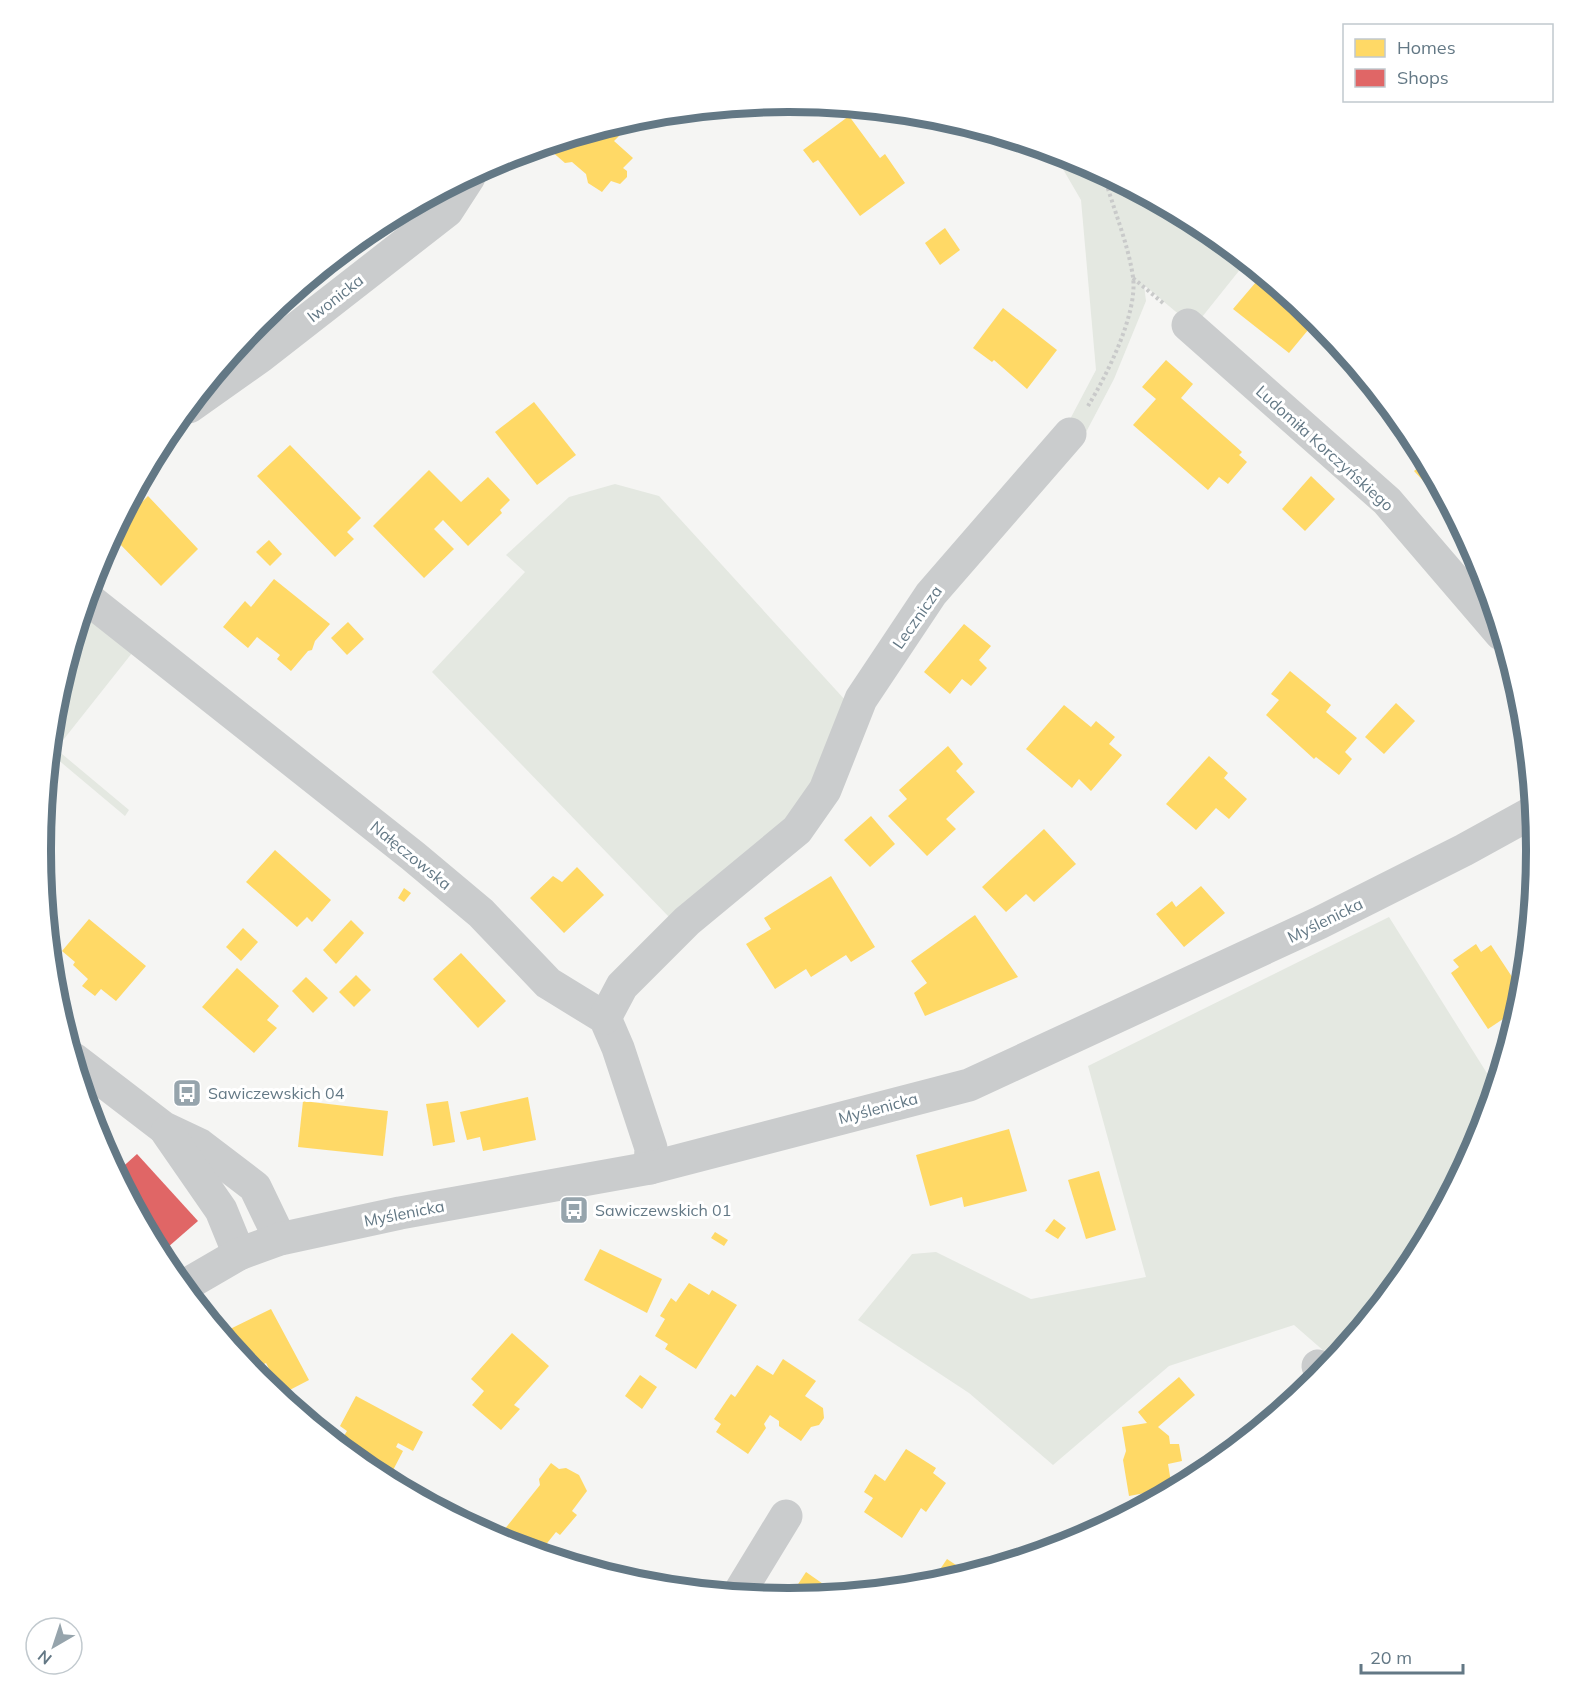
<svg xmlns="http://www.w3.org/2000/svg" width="1577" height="1700" font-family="Mulish,sans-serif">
	<rect width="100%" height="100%" fill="#f5f5f3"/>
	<g fill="#e4e8e1">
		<polygon points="1053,152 1075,159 1204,228 1246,262 1194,327 1144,285 1146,301 1114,379 1084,436 1067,425 1096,370 1081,200"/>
		<polygon points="615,484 659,496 846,701 828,751 792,818 670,918 432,672 525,572 506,555 569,497"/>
		<polygon points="84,607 136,648 56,749 129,810 125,816 50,753 55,704"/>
		<polygon points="1389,917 1495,1086 1479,1137 1410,1266 1356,1332 1325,1352 1294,1325 1169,1366 1053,1465 969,1393 858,1320 912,1254 936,1252 1031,1299 1146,1277 1088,1066"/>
	</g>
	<g fill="#ffd966">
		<polygon points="849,116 880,158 885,154 905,183 860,216 818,160 813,163 803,150"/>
		<polygon points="608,127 619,136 614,141 633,158 623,168 627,171 627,177 620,184 611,181 602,192 588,183 586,174 572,162 565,163 550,150 555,143"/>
		<polygon points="945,228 960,250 940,265 925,243"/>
		<polygon points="1262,275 1281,291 1278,294 1313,324 1289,353 1233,309"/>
		<polygon points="1003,308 1057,350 1027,389 994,360 992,362 973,348"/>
		<polygon points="1166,360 1193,384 1181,398 1242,452 1239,455 1247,462 1228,484 1219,477 1208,490 1133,425 1156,399 1142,387"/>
		<polygon points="1381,399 1401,423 1397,427 1375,405"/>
		<polygon points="534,402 576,455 537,485 495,432"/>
		<polygon points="290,445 361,518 347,532 354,539 335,557 257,476"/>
		<polygon points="1425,462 1449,507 1448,507 1414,471"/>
		<polygon points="429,470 461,502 488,477 510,500 500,510 502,513 468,546 443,520 434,529 454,549 424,578 373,526"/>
		<polygon points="1311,476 1335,499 1305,531 1282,509"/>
		<polygon points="148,496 198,549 161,586 114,538 119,533 116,529 128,506 133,511"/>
		<polygon points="269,540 282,554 270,566 256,552"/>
		<polygon points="274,579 330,624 315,641 312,650 308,651 291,671 277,659 280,655 257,637 248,648 223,627 245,601 251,607"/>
		<polygon points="348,622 364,639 347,655 331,638"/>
		<polygon points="964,624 991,646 979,660 987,668 971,686 962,679 950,694 924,672"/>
		<polygon points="1290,671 1331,705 1326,712 1357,738 1345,752 1352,759 1339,775 1316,757 1314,759 1266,715 1279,700 1271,694"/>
		<polygon points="1396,703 1415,721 1384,754 1365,737"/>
		<polygon points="1064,705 1091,727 1096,721 1115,737 1109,744 1122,755 1091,791 1079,779 1072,788 1026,749"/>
		<polygon points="948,746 963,764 956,771 975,792 946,819 956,829 927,856 888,816 907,799 899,790"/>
		<polygon points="1209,756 1228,773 1224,778 1247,799 1229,819 1216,808 1196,830 1166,804"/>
		<polygon points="871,816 895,844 870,867 844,840"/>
		<polygon points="1044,829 1076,864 1034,902 1026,894 1006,912 982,887"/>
		<polygon points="275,850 331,900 312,922 307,917 297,927 246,882"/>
		<polygon points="577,867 604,895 564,933 530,898 553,876 562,882"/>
		<polygon points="831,876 875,947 851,962 846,955 811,977 806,969 775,989 746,944 771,929 764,918"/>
		<polygon points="1201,886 1225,913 1184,947 1156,914 1172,901 1176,907"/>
		<polygon points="404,888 411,893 404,902 398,898"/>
		<polygon points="975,915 1018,977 925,1016 914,993 927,983 911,961"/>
		<polygon points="89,919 146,966 116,1001 101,989 95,996 82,986 88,979 73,965 75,962 62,951"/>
		<polygon points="351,920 364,933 336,964 323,950"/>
		<polygon points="243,928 258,942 241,961 226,947"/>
		<polygon points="1476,944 1481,952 1491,945 1522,992 1518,1009 1488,1029 1451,973 1459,967 1453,960"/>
		<polygon points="461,953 506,1001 478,1028 433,979"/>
		<polygon points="237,968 279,1006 267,1020 277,1028 254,1053 202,1007"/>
		<polygon points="356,975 371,990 354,1007 339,992"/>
		<polygon points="306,977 328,998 313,1013 292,991"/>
		<polygon points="528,1097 536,1140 483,1151 480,1137 467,1140 460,1112"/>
		<polygon points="303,1101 388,1111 383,1156 298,1147"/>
		<polygon points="448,1101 455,1142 433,1146 426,1104"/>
		<polygon points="1009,1129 1027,1191 964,1207 962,1197 930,1206 916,1155"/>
		<polygon points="1099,1171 1116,1230 1086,1239 1068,1180"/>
		<polygon points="1054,1219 1066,1228 1058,1239 1045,1231"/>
		<polygon points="715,1232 728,1240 724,1246 711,1238"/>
		<polygon points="600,1249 662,1279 647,1313 584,1280"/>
		<polygon points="689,1283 709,1295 712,1290 737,1305 696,1369 665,1349 668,1344 655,1336 665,1319 660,1316 671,1298 676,1302"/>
		<polygon points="271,1309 309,1380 282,1394 266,1363 252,1370 222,1333"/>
		<polygon points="512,1333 549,1366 514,1405 520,1409 501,1430 472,1405 484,1391 471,1379"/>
		<polygon points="1349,1340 1334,1359 1327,1354"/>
		<polygon points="783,1359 816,1381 805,1396 823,1408 824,1418 819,1425 811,1427 801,1441 779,1426 779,1421 770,1415 764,1424 766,1428 748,1454 716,1432 721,1424 714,1419 731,1394 735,1397 757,1365 773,1375"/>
		<polygon points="640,1375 657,1387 642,1409 625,1396"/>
		<polygon points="1179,1377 1195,1395 1158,1427 1169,1436 1170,1444 1179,1444 1182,1461 1168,1464 1172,1488 1129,1496 1123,1460 1126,1451 1122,1427 1147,1423 1138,1412"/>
		<polygon points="356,1396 423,1432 413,1451 398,1443 396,1447 403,1451 390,1476 397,1480 395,1484 373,1472 339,1444 347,1431 340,1426"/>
		<polygon points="906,1449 936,1468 933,1473 946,1483 926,1512 921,1508 902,1538 864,1512 873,1498 864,1492 875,1474 885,1481"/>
		<polygon points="551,1463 559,1469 566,1468 579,1475 587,1491 572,1511 577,1515 560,1535 556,1532 540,1552 528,1549 504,1530 540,1485 539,1479"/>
		<polygon points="947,1559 968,1573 930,1584"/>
		<polygon points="806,1572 836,1593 789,1598"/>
	</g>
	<polygon fill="#e06666" points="137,1154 198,1221 160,1254 117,1172"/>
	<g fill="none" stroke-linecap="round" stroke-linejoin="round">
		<g stroke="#c9caca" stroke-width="4" stroke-dasharray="3 3" stroke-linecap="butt">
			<polyline points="1133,278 1163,303"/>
			<path d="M1088,406C1107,375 1138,313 1133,277C1128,243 1113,208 1104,175"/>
		</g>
		<g stroke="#cacccd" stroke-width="33">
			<polyline points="1188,325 1387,501 1501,634"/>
			<polyline points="189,407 261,356 447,211 469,177"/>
			<polyline points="87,598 413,856 481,913 548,983 605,1018 618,1048 651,1148 650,1168"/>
			<polyline points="605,1018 622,986 687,921 797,830 825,790 861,699 931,594 1070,434"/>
			<polyline points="1318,1366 1324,1371"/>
			<polyline points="739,1593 786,1516"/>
		</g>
		<g stroke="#cacccd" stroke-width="33">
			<polyline points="74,1059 164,1128 200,1145 255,1187 280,1239"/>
			<polyline points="167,1132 221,1210 239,1254"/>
			<polyline points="184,1286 239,1254 280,1239 400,1213 650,1168 969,1085 1319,923 1464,850 1533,812"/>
		</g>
	</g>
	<defs>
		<g id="bus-square" transform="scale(1.5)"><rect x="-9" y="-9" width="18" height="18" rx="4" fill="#96a4ac" stroke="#fff"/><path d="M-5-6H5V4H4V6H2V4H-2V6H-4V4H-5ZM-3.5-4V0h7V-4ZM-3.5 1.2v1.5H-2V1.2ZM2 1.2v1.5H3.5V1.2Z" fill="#fff"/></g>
	</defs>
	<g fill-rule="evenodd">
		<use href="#bus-square" x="187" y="1093"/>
		<use href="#bus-square" x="574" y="1210"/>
	</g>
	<g text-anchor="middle" stroke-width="6" stroke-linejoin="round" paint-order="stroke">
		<g font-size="16" fill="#637885" stroke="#fff">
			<text transform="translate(335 298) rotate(-38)" y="6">Iwonicka</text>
			<text transform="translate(1325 448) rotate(42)" y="6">Ludomiła Korczyńskiego</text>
			<text transform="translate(917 617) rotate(-55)" y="6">Lecznicza</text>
			<text transform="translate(411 855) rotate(39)" y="6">Nałęczowska</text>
			<text transform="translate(1325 920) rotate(-26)" y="6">Myślenicka</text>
			<text transform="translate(878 1108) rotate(-15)" y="6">Myślenicka</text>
			<text transform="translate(404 1213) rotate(-11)" y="6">Myślenicka</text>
		</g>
		<g font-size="16" fill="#637885" stroke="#fff" text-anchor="start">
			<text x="208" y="1099">Sawiczewskich 04</text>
			<text x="595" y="1216">Sawiczewskich 01</text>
		</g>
	</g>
	<path d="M0 0H1577V1700H0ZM788 112H789A737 737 0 0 1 1526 849V851A737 737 0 0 1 789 1588H788A737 737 0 0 1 51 851V849A737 737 0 0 1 788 112Z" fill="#fff" fill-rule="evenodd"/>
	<path fill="none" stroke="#637885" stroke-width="8" d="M788 112H789A737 737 0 0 1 1526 849V851A737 737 0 0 1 789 1588H788A737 737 0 0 1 51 851V849A737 737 0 0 1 788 112Z"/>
	<rect x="1343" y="24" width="210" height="78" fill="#ffffff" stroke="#c1c9ce" stroke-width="1.5"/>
	<rect x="1355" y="39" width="30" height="18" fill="#ffd966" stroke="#c1c9ce" stroke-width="1.5"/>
	<text x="1397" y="54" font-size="18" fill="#637885">Homes</text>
	<rect x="1355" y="69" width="30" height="18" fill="#e06666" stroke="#c1c9ce" stroke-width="1.5"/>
	<text x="1397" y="84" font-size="18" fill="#637885">Shops</text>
	<g transform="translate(54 1646) rotate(219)"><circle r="28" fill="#ffffff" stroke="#c1c9ce" stroke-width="1.5"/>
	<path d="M0-4.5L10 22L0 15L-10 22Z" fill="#96a4ac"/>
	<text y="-9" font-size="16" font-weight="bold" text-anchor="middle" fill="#637885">N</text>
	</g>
	<path d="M1361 1664v9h102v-9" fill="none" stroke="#637885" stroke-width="3"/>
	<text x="1370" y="1664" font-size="18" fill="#637885" stroke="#ffffff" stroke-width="4.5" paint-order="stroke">20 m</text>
</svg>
